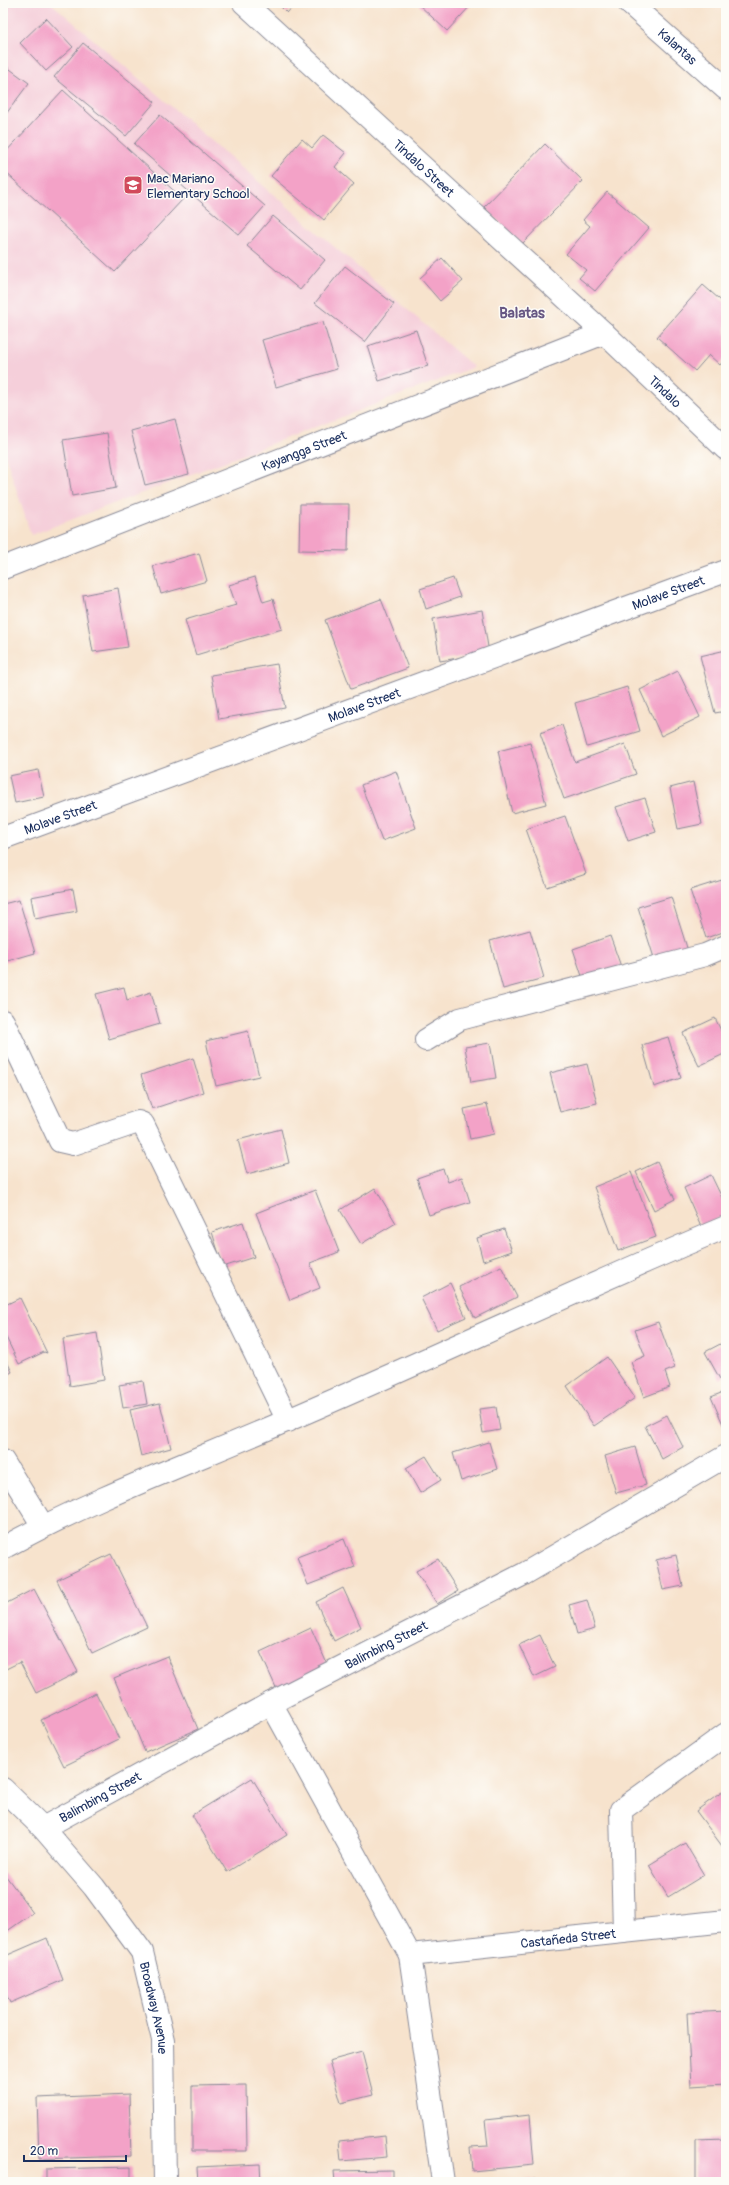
<svg xmlns="http://www.w3.org/2000/svg" width="729" height="2185" font-family="Pangolin,sans-serif">
	<rect width="100%" height="100%" fill="#fdfcf7"/>
	<filter id="ink" filterUnits="userSpaceOnUse"><feTurbulence type="fractalNoise" baseFrequency=".025" numOctaves="2"/><feDisplacementMap in="SourceGraphic" scale="8" xChannelSelector="R" yChannelSelector="G"/><feConvolveMatrix kernelMatrix="1 2 1 2 8 2 1 2 1" color-interpolation-filters="sRGB"/></filter>
	<filter id="wash" filterUnits="userSpaceOnUse"><feTurbulence type="fractalNoise" baseFrequency=".012" numOctaves="4" result="noise"/><feDisplacementMap in="SourceGraphic" scale="16" xChannelSelector="R" yChannelSelector="G"/><feGaussianBlur stdDeviation="0.9" result="paint"/><feColorMatrix in="noise" values="0 0 0 0 0 0 0 0 0 0 0 0 0 0 0 0 0 1.4 0 .05"/><feComposite in="paint" operator="in"/></filter>
	<g filter="url(#wash)">
		<rect width="100%" height="100%" fill="#f7e3cd"/>
		<polygon fill="#f5cfda" points="3,3 51,3 474,367 31,535 3,448"/>
		<g id="blocks">
			<g fill="#f3a2c7">
				<polygon points="277,3 296,3 287,13"/>
				<polygon points="417,3 473,3 447,31"/>
				<polygon points="46,18 73,47 46,71 20,43"/>
				<polygon points="83,43 155,102 126,136 54,77"/>
				<polygon points="3,64 29,83 3,118"/>
				<polygon points="63,90 183,199 115,272 3,170 3,155"/>
				<polygon points="160,115 265,206 239,235 134,144"/>
				<polygon points="323,135 346,153 335,167 354,184 324,220 271,176 302,139 312,148"/>
				<polygon points="545,144 583,181 522,244 484,207"/>
				<polygon points="607,192 649,228 595,291 579,278 586,270 566,254 590,226 583,220"/>
				<polygon points="273,216 325,260 300,290 247,246"/>
				<polygon points="442,258 463,281 440,301 420,278"/>
				<polygon points="345,266 394,304 365,342 315,303"/>
				<polygon points="703,285 726,305 726,358 720,365 709,355 695,371 657,337"/>
				<polygon points="323,322 337,369 276,387 262,340"/>
				<polygon points="416,330 428,366 379,381 368,346"/>
				<polygon points="175,419 189,474 145,485 131,431"/>
				<polygon points="107,433 116,488 72,496 63,440"/>
				<polygon points="300,504 349,504 348,551 299,550"/>
				<polygon points="199,553 207,581 161,594 153,566"/>
				<polygon points="255,577 263,602 273,599 282,629 196,655 185,620 236,605 229,585"/>
				<polygon points="453,578 460,597 426,609 420,589"/>
				<polygon points="118,588 128,647 93,652 83,595"/>
				<polygon points="381,599 408,668 351,689 325,620"/>
				<polygon points="482,610 489,653 440,661 433,619"/>
				<polygon points="726,650 726,711 715,713 700,656"/>
				<polygon points="277,664 285,708 219,719 211,675"/>
				<polygon points="678,671 700,717 661,736 640,690"/>
				<polygon points="627,687 640,731 587,747 575,703"/>
				<polygon points="562,725 575,762 625,744 636,774 564,799 540,733"/>
				<polygon points="530,743 546,804 512,813 498,751"/>
				<polygon points="38,770 44,797 15,803 9,776"/>
				<polygon points="396,771 416,828 382,841 361,785"/>
				<polygon points="693,782 702,824 678,829 670,788"/>
				<polygon points="645,798 656,832 628,841 616,807"/>
				<polygon points="565,816 586,874 547,887 526,829"/>
				<polygon points="722,880 726,891 726,931 706,938 690,890"/>
				<polygon points="73,889 77,911 35,919 31,897"/>
				<polygon points="671,897 688,951 655,961 638,907"/>
				<polygon points="19,900 35,953 4,962 3,904"/>
				<polygon points="530,930 544,978 503,989 490,941"/>
				<polygon points="610,936 623,972 585,985 573,949"/>
				<polygon points="124,987 127,1000 151,992 160,1024 109,1039 96,994"/>
				<polygon points="715,1018 726,1041 726,1053 699,1066 683,1033"/>
				<polygon points="248,1031 259,1076 216,1086 206,1041"/>
				<polygon points="668,1037 681,1078 654,1087 642,1045"/>
				<polygon points="490,1043 496,1078 471,1082 465,1047"/>
				<polygon points="193,1058 203,1092 152,1109 141,1075"/>
				<polygon points="587,1064 597,1103 560,1112 550,1073"/>
				<polygon points="487,1104 494,1134 470,1139 464,1109"/>
				<polygon points="281,1129 289,1163 247,1174 238,1140"/>
				<polygon points="657,1162 675,1199 654,1210 636,1172"/>
				<polygon points="443,1169 448,1182 462,1177 470,1202 429,1215 417,1178"/>
				<polygon points="631,1172 656,1237 618,1251 594,1187"/>
				<polygon points="711,1175 726,1206 726,1215 701,1227 684,1188"/>
				<polygon points="375,1188 396,1223 361,1244 340,1210"/>
				<polygon points="315,1190 339,1252 310,1263 320,1288 290,1300 256,1213"/>
				<polygon points="243,1222 254,1257 223,1267 212,1232"/>
				<polygon points="504,1229 512,1251 483,1261 477,1238"/>
				<polygon points="501,1266 517,1297 475,1318 459,1287"/>
				<polygon points="450,1283 466,1317 437,1330 421,1298"/>
				<polygon points="20,1298 47,1353 44,1352 19,1364 3,1331 3,1306"/>
				<polygon points="658,1322 675,1368 665,1372 670,1387 644,1397 631,1362 645,1356 635,1330"/>
				<polygon points="97,1333 104,1380 70,1386 63,1339"/>
				<polygon points="726,1341 726,1375 720,1379 705,1352"/>
				<polygon points="3,1353 12,1372 3,1377"/>
				<polygon points="607,1357 635,1398 594,1426 567,1386"/>
				<polygon points="143,1381 147,1404 123,1408 119,1385"/>
				<polygon points="726,1391 726,1431 711,1397"/>
				<polygon points="160,1403 171,1448 141,1456 130,1410"/>
				<polygon points="496,1407 500,1430 483,1433 479,1409"/>
				<polygon points="667,1415 683,1447 662,1459 645,1426"/>
				<polygon points="489,1442 497,1469 461,1481 453,1453"/>
				<polygon points="635,1447 646,1485 616,1493 605,1456"/>
				<polygon points="426,1456 441,1480 420,1493 406,1468"/>
				<polygon points="344,1539 355,1567 308,1585 297,1557"/>
				<polygon points="111,1554 147,1627 92,1653 57,1580"/>
				<polygon points="676,1555 683,1586 663,1590 656,1560"/>
				<polygon points="438,1559 458,1591 437,1604 416,1571"/>
				<polygon points="343,1588 361,1627 334,1641 316,1602"/>
				<polygon points="34,1589 78,1672 36,1693 20,1662 4,1670 3,1667 3,1605"/>
				<polygon points="587,1600 595,1629 577,1634 569,1605"/>
				<polygon points="311,1628 329,1668 278,1692 260,1652"/>
				<polygon points="540,1635 555,1667 534,1677 519,1645"/>
				<polygon points="167,1656 198,1729 145,1752 114,1678"/>
				<polygon points="96,1693 119,1739 64,1766 41,1720"/>
				<polygon points="252,1778 287,1835 227,1872 192,1815"/>
				<polygon points="726,1789 726,1849 725,1850 696,1811"/>
				<polygon points="685,1843 704,1875 668,1897 649,1865"/>
				<polygon points="3,1872 33,1913 3,1934"/>
				<polygon points="47,1938 63,1980 10,2003 3,1987 3,1957"/>
				<polygon points="726,2011 726,2084 691,2086 687,2013"/>
				<polygon points="362,2052 373,2095 341,2103 329,2061"/>
				<polygon points="246,2085 247,2151 192,2151 192,2086"/>
				<polygon points="129,2094 131,2156 39,2159 37,2098"/>
				<polygon points="530,2115 534,2165 472,2171 470,2147 488,2146 485,2120"/>
				<polygon points="385,2136 387,2157 341,2161 339,2141"/>
				<polygon points="726,2139 726,2182 696,2182 696,2140"/>
				<polygon points="260,2164 261,2182 198,2182 197,2167"/>
				<polygon points="131,2167 131,2182 46,2182 46,2169"/>
				<polygon points="393,2170 393,2182 335,2182 334,2171"/>
				<polygon points="536,2179 537,2182 521,2182 521,2181"/>
			</g>
		</g>
	</g>
	<g filter="url(#ink)">
		<use href="#blocks" fill-opacity="0" stroke="#898996" stroke-width="1"/>
		<g fill="none" stroke-linecap="round" stroke-linejoin="round">
			<g stroke="#898996" stroke-width="24">
				<g id="minor">
					<path id="s1" d="M244,3L604,333L726,449"/>
					<path id="s2" d="M629,3L726,89"/>
					<path id="s3" d="M3,568L604,333"/>
					<path id="s4" d="M3,838L726,571"/>
					<polyline points="3,1021 60,1141 73,1144 138,1122 143,1124 288,1421"/>
					<polyline points="426,1040 460,1019 705,955 726,946"/>
					<polyline points="3,1461 43,1526"/>
					<path d="M3,1548C93,1498 192,1462 286,1421C433,1358 578,1289 726,1227"/>
					<polyline points="271,1703 410,1955 443,2182"/>
					<path id="s5" d="M3,1789L43,1828L94,1887L142,1952L163,2040L165,2182"/>
					<path id="s6" d="M43,1828L271,1703L524,1574L726,1456"/>
					<polyline points="624,1932 621,1810 726,1734"/>
					<path id="s7" d="M410,1955L726,1921"/>
				</g>
			</g>
			<use href="#minor" stroke="#fff" stroke-width="22"/>
		</g>
	</g>
	<defs>
		<g id="school-square" transform="scale(1)"><rect x="-9" y="-9" width="18" height="18" rx="4" fill="#d1495b" stroke="#fdfcf7"/><path d="M0-5L7-2L0 1L-7-2ZM-4 1L0 2.5L4 1V4Q0 6-4 4Z" fill="#fff"/></g>
	</defs>
	<g fill-rule="evenodd">
		<use href="#school-square" x="133" y="185"/>
	</g>
	<g text-anchor="middle" stroke-width="3" stroke-linejoin="round" paint-order="stroke">
		<g font-size="13" fill="#1b2f5e" stroke="#fdfcf7">
			<text dy="5" stroke="none"><textPath href="#s2" startOffset="65">Kalantas</textPath></text>
			<text dy="5" stroke="none"><textPath href="#s1" startOffset="244">Tindalo Street</textPath></text>
			<text dy="5" stroke="none"><textPath href="#s1" startOffset="573">Tindalo</textPath></text>
			<text dy="5" stroke="none"><textPath href="#s3" startOffset="323">Kayangga Street</textPath></text>
			<text dy="5" stroke="none"><textPath href="#s4" startOffset="709">Molave Street</textPath></text>
			<text dy="5" stroke="none"><textPath href="#s4" startOffset="385">Molave Street</textPath></text>
			<text dy="5" stroke="none"><textPath href="#s4" startOffset="61">Molave Street</textPath></text>
			<text dy="5" stroke="none"><textPath href="#s6" startOffset="389">Balimbing Street</textPath></text>
			<text dy="5" stroke="none"><textPath href="#s6" startOffset="65">Balimbing Street</textPath></text>
			<text dy="5" stroke="none"><textPath href="#s7" startOffset="159">Castañeda Street</textPath></text>
			<text dy="5" stroke="none"><textPath href="#s5" startOffset="272">Broadway Avenue</textPath></text>
		</g>
		<g font-size="13" fill="#1b2f5e" stroke="#fdfcf7" text-anchor="start">
			<text x="147" y="183">Mac Mariano<tspan x="147" dy="15">Elementary School</tspan></text>
		</g>
		<g font-size="15" font-weight="bold" fill="#675783" stroke="#fdfcf7">
			<text x="522" y="318">Balatas</text>
		</g>
	</g>
	<rect width="729" height="2185" fill="none" stroke="#fdfcf7" stroke-width="16"/>
	<path d="M24 2155v6h102v-6" fill="none" stroke="#1b2f5e" stroke-width="2"/>
	<text x="30" y="2155" font-size="12" fill="#1b2f5e" stroke="#fdfcf7" stroke-width="3" paint-order="stroke">20 m</text>
</svg>
